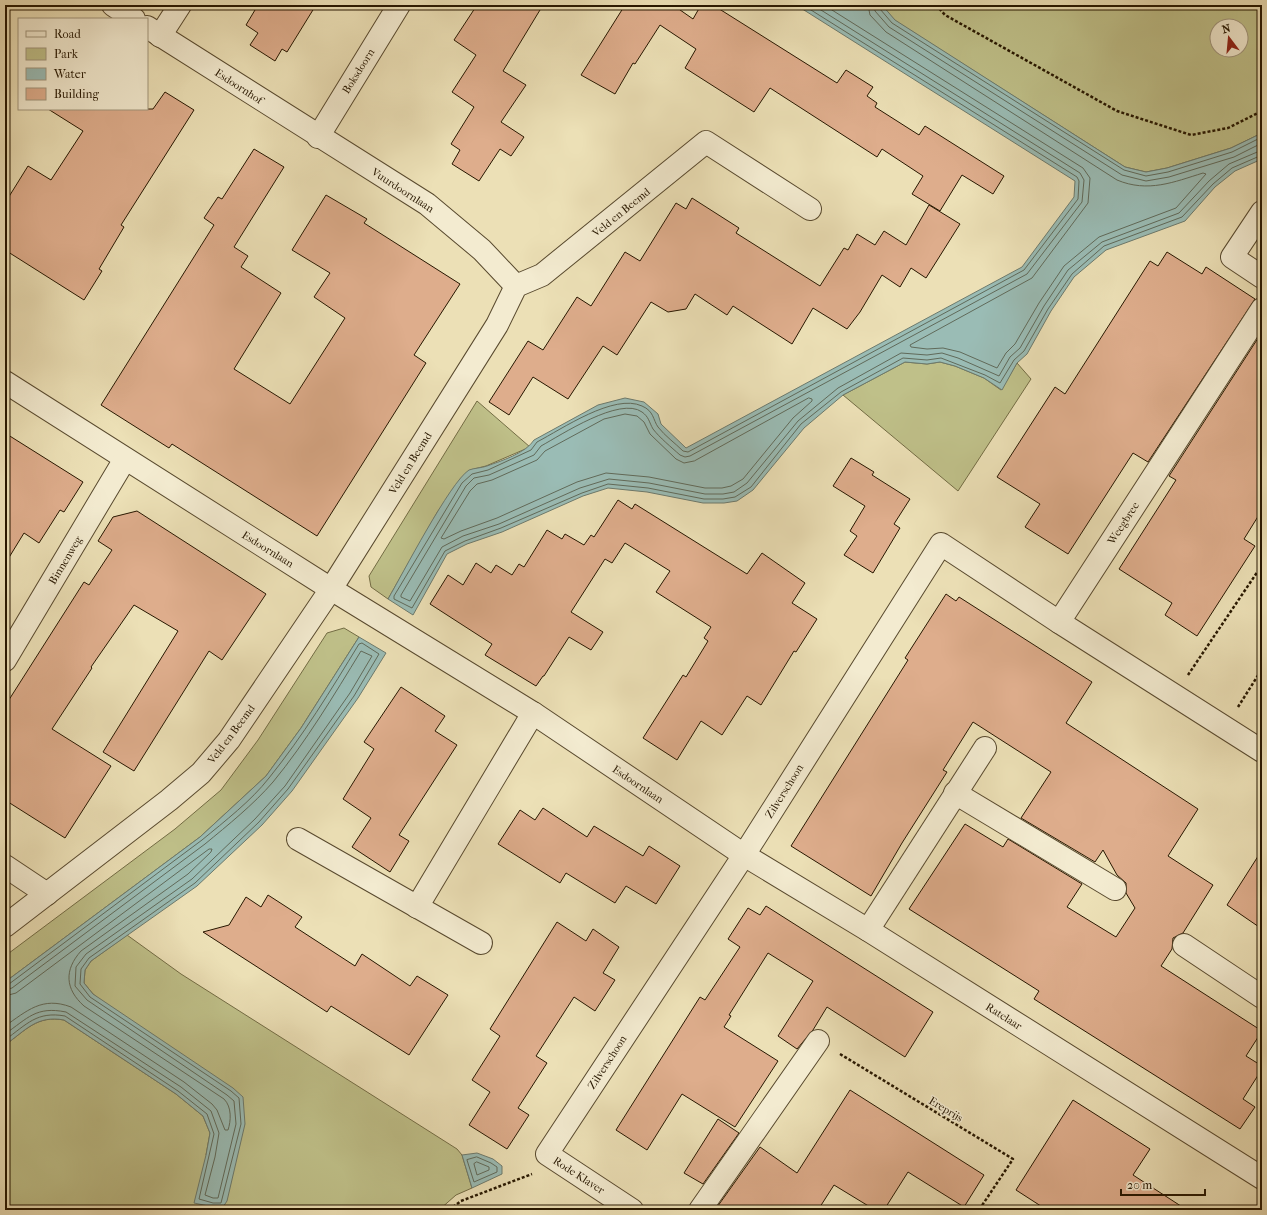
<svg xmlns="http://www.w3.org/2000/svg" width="1267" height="1215" font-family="'IM FELL French Canon',serif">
	<rect width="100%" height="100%" fill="#ece0b6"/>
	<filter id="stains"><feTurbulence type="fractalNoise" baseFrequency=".005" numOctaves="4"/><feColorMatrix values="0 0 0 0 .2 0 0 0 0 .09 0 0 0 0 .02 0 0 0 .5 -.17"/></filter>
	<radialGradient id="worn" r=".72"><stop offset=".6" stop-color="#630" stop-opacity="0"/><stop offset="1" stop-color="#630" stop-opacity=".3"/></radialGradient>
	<g fill="#bfc089" stroke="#736c44" fill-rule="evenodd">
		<path d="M882,5H1262V133L1231,148L1167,168L1146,172L1125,167L894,20ZM1217,26H1241V50H1217Z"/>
		<polygon points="905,362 927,364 940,362 955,366 984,378 1001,390 1017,363 1031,379 958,491 843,395"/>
		<polygon points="477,401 530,447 486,466 470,470 438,511 388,599 371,587 369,576"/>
		<polygon points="344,628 359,637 301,728 266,776 200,837 5,982 5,956 175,829 221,790 258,740 327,633"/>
		<path d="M127,935L181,974L457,1149L462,1155L472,1188L456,1195L439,1210H5V1045C26,1030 37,1015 64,1020L176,1094L203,1116L210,1133L206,1155L245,1124L93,994L84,983L85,970L91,961Z"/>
	</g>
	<g fill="#9abcb5" stroke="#6c7a6d">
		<path d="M796,5H882L895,20L1125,167L1146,172L1167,168L1231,148L1262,133V159L1235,171L1215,187L1185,221L1106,250L1074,277L1051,311L1027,354L1017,363L1002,390L984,378L955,366L940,362L927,364L905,362L843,395L804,428L753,490L737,501L724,503H703L647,492L608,488L583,496L502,532L467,544L447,554L413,615L388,599C402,575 450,482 469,470C474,468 482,468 487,466C501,461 526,453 534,440L598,405L625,398L644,402L658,414L661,424L686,448L1022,267L1074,197L1075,181Z"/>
		<path d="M359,637L386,653L358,698L292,791L262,825L197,886L91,961L85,970L84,983L93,994L233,1088L243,1097L245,1124L227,1201L223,1207H213L194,1203L206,1155L210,1133L203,1116L176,1094L64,1020C37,1015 26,1030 5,1045V982L200,837L266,776L301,728Z"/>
		<polygon points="477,1153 493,1159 502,1166 502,1174 472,1188 462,1155"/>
	</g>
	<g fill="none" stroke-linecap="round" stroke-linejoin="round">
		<g stroke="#606a5a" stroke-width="1">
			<path d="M803,5L1077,177L1079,181L1078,199L1024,270L688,452L683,451C675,443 665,436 658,427C653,420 654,411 642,406C614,393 562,429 537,442L531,450L488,470L472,474L462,483L394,596V599L412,608L445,551L465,541L501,528L582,493L608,484L648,488L704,499H723L735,497L751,487L801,424L841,392L903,358L927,360L941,358L985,375L1000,383L1014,360L1024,351L1048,309L1072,274L1104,246L1182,217L1213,184L1232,168L1262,155"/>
			<path d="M813,5L1080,173L1084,180L1082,202L1027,274L690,456L685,457L680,455C671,447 660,438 653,429C649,422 649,417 642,412C620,396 561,435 541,446L534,455L489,475L474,478L466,486L401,595V597L410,601L442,547L463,536L499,524L580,488L609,479L649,483L705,494H723L734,492L747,483L798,421L838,388L901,353L927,355L942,353L958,358L999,376L1010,357L1020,348L1044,306L1068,270L1102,242L1179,213L1209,181L1229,164L1262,150"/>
			<path d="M824,5L1083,168L1090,178L1088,203L1032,278L910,345L911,347L927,349L943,348L960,352L997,368L1006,353L1015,344L1039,303L1064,266L1099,237L1176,208L1206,174L1203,173C1174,182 1148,193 1117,180L886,32L870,15L868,5"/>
			<polyline points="874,5 875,11 889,27 1122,175 1146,181 1169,177 1234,157 1262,143"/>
			<polyline points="879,5 880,9 892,23 1124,170 1146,176 1168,172 1232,152 1262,137"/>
			<polygon points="809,398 812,399 812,401 793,418 743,479 731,486 722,488 705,488 649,477 606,473 577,482 497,518 461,531 444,539 441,538 470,491 477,484 492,480 537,460 545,451 604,419 625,414 637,416 644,422 650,434 676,459 684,463 694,461"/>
			<path d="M5,985L9,984L202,840C225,821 251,801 269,778C303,736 331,690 359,644L362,643L379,654L354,696L288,789L259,822L195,883L89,958L81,969L80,984L90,997L231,1091L239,1098L241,1124L221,1203H213L199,1199L214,1134L207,1114L178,1091L65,1016C37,1011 27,1024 5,1040"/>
			<path d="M5,990L12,988L205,844C228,825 253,805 273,782C306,742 334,695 361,651L372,656L350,693L285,786L255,819L192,879L86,954L76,967L75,986L87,1000L227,1095L234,1101L236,1124L218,1198H213L205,1195L215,1157L219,1133L211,1111L181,1087L66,1012C36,1006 28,1018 5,1034"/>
			<path d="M5,996L16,993L209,849H212L211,852L188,874L81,951C64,970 65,989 84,1006L224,1099C232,1107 231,1121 228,1130H225L217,1110L212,1104L184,1082L71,1007C42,996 27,1011 5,1026"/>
			<polygon points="477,1157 491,1163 497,1167 497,1172 474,1182 467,1160"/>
			<polygon points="477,1162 489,1167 489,1170 477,1175 474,1164"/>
		</g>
	</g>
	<g fill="#dead8c" stroke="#271700">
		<polygon points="258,5 316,5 287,52 282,49 275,61 250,45 258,33 246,25"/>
		<polygon points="477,5 543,5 503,71 526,85 501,122 524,137 511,156 500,149 479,181 452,164 460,150 451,144 474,107 452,92 476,55 454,40"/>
		<polygon points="625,5 673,5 693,19 701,5 713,5 837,83 846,70 873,87 867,96 877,103 875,107 919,135 925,126 1004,176 993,194 962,175 940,211 912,194 923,176 882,149 877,157 770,88 754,112 685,68 696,49 660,25 635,64 633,63 615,94 581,75"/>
		<polygon points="165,92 194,110 121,225 124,227 99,269 102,271 84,300 5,250 5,203 28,166 51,180 83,131 48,109 153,109"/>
		<polygon points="254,149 284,167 234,247 248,256 241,267 281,293 234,369 290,404 345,318 314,297 330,273 292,250 326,195 367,219 364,223 460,284 414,355 426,363 317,536 172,444 169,448 101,405 214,225 204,218 218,197 222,199"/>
		<polygon points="692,198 739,228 736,233 820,286 844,248 848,250 857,234 875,245 884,231 906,245 929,205 960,224 926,278 911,268 900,287 882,275 860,312 847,329 813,308 792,344 733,306 727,315 695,294 686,309 668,312 651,302 617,355 603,346 568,399 533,377 509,415 489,402 528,341 543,350 577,297 591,306 625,252 640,261 676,203 686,209"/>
		<polygon points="1167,252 1202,274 1206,267 1255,299 1148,462 1133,453 1068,554 1025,527 1040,504 997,477 1055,387 1065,394 1150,261 1158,266"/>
		<polygon points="1262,332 1262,510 1244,539 1255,546 1197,636 1165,615 1172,603 1119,569 1176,480 1169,476"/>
		<polygon points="5,433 83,482 64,512 60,510 39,543 24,533 5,564"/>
		<polygon points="851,458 874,472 872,475 910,499 894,524 900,528 873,573 844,555 857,536 850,531 865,506 833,486"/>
		<polygon points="618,500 632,509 635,504 747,574 762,553 805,583 792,603 817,619 796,652 794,651 761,705 747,696 722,735 701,721 677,760 643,738 683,675 686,677 708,641 704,638 711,627 656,592 670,571 625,543 612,563 605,559 571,612 603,632 591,650 569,637 544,676 543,676 536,686 485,655 492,644 430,604 448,575 463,585 476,563 491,573 496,565 512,575 519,564 524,567 547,530 562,539 565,534 584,545 591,535 594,537"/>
		<polygon points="137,511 266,594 222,660 209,651 134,771 103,752 178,631 134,605 91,667 92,668 52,729 111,766 65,838 5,800 5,706 84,582 89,585 112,550 98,541 113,517"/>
		<polygon points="946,594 956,601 959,597 1092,682 1066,723 1198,809 1168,856 1213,885 1183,933 1173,938 1172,949 1161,966 1262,1031 1246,1056 1262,1066 1262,1069 1243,1099 1255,1107 1240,1129 1034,999 1039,991 909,909 965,824 1003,847 1008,839 1082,884 1067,907 1116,937 1135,908 1126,893 1126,883 1117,875 1103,850 1095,862 1021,818 1051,772 973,722 943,770 947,772 902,843 871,896 791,846 908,660 905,658"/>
		<polygon points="401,687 445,716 435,731 457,745 399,835 409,841 390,872 352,847 371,818 343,799 374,749 364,742"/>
		<polygon points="543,808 587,837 594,826 643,856 649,846 680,866 656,904 626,886 615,903 566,873 560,883 498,844 520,810 535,820"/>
		<polygon points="1262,850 1262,929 1227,905"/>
		<polygon points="268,895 302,917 295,927 355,966 362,954 410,986 417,976 448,995 409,1055 331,1006 327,1012 203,932 229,925 246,897 261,907"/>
		<polygon points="766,906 933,1012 905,1057 827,1007 813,1030 797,1049 778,1036 813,981 768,953 729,1015 731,1016 724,1027 778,1061 735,1127 682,1094 647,1150 616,1130 700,997 705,1000 740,947 728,939 748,908 760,915"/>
		<polygon points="557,922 586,941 593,929 619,947 603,973 615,980 595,1011 574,997 536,1056 547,1063 518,1108 529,1115 507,1149 469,1125 490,1092 472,1080 500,1036 490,1029"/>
		<polygon points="850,1090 984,1175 964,1207 908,1172 884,1210 875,1210 834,1185 818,1210 715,1210 760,1147 797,1173"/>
		<polygon points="1073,1100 1150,1149 1133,1175 1187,1210 1047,1210 1016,1190"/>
		<polygon points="718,1119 739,1133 703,1184 684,1173"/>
	</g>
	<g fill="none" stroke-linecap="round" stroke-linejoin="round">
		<g stroke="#58492e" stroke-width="24">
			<g id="minor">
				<polyline points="113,5 134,19"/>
				<polyline points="147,27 427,204 482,250 516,286"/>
				<polyline points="160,36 180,5"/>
				<polyline points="318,137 399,5"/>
				<polyline points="1262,212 1232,257 1262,277"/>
				<polyline points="1262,309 1059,622 1262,751"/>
				<polyline points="5,382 331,589 533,713 744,855 868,930 1262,1178"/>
				<polyline points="5,660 125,459"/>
				<polyline points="955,793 1115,889"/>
				<polyline points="298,839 481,943"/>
				<polyline points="5,866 47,894"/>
				<polyline points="417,907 533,713"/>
				<polyline points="5,926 169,800 201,773 229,740 331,589 497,325 516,286 542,275 706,142 810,209"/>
				<polyline points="868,930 985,748"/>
				<polyline points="1184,945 1262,997"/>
				<polyline points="632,1210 547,1154 744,855 941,544 1059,622"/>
				<polyline points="700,1210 818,1041"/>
			</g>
		</g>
		<g stroke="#271700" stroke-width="2.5" stroke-dasharray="3 2" stroke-linecap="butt">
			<polyline points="936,5 945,15 1117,111 1191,135 1228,128 1262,111"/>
			<polyline points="1188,675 1262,565"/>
			<polyline points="1238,707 1262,669"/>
			<polyline points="840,1054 1013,1159 979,1210"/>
			<polyline points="449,1210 461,1201 532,1174"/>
		</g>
		<use href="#minor" stroke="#f3ebd0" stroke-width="22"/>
	</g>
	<g text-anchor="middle" stroke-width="3" stroke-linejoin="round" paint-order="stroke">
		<g font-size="11" fill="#271700" stroke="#f3ebd0">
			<text transform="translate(358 71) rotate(-58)" y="4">Boksdoorn</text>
			<text transform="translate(239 86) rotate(33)" y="4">Esdoornhof</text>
			<text transform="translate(403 190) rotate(33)" y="4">Vuurdoornlaan</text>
			<text transform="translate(621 212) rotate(-39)" y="4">Veld en Beemd</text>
			<text transform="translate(410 463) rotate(-58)" y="4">Veld en Beemd</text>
			<text transform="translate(1123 523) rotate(-57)" y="4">Weegbree</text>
			<text transform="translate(268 549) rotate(32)" y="4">Esdoornlaan</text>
			<text transform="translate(65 560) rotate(-59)" y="4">Binnenweg</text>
			<text transform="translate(231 734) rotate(-53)" y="4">Veld en Beemd</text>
			<text transform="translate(638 784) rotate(34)" y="4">Esdoornlaan</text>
			<text transform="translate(784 791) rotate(-58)" y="4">Zilverschoon</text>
			<text transform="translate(1004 1016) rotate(32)" y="4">Ratelaar</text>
			<text transform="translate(607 1062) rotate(-57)" y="4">Zilverschoon</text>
			<text transform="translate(946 1109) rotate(31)" y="4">Ereprijs</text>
			<text transform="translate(579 1175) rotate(33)" y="4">Rode Klaver</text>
		</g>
	</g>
	<rect width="1267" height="1215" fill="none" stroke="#ece0b6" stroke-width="20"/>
	<rect x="6" y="6" width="1255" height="1203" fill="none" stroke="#271700" stroke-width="2"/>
	<rect x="10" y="10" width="1247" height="1195" fill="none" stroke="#271700"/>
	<rect x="18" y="18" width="130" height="92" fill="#f3ebd0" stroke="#a1967d"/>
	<rect x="26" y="31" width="20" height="6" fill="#f3ebd0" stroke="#a1967d"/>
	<text x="54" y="38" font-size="12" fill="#271700">Road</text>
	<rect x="26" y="48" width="20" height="12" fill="#bfc089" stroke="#a1967d"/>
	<text x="54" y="58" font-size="12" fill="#271700">Park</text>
	<rect x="26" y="68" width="20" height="12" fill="#9abcb5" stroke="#a1967d"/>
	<text x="54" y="78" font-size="12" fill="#271700">Water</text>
	<rect x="26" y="88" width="20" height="12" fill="#dead8c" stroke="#a1967d"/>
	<text x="54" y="98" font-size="12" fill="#271700">Building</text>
	<g transform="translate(1229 38) rotate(344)"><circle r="19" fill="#f3ebd0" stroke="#a1967d"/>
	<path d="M0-3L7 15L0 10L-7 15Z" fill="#8f2418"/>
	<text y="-6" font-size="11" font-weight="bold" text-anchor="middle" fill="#271700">N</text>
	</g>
	<path d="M1121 1189v6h84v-6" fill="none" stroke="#271700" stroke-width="2"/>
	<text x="1127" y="1189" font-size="12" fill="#271700" stroke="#f3ebd0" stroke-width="3" paint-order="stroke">20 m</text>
	<rect width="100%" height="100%" filter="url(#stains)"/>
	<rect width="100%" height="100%" fill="url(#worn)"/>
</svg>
